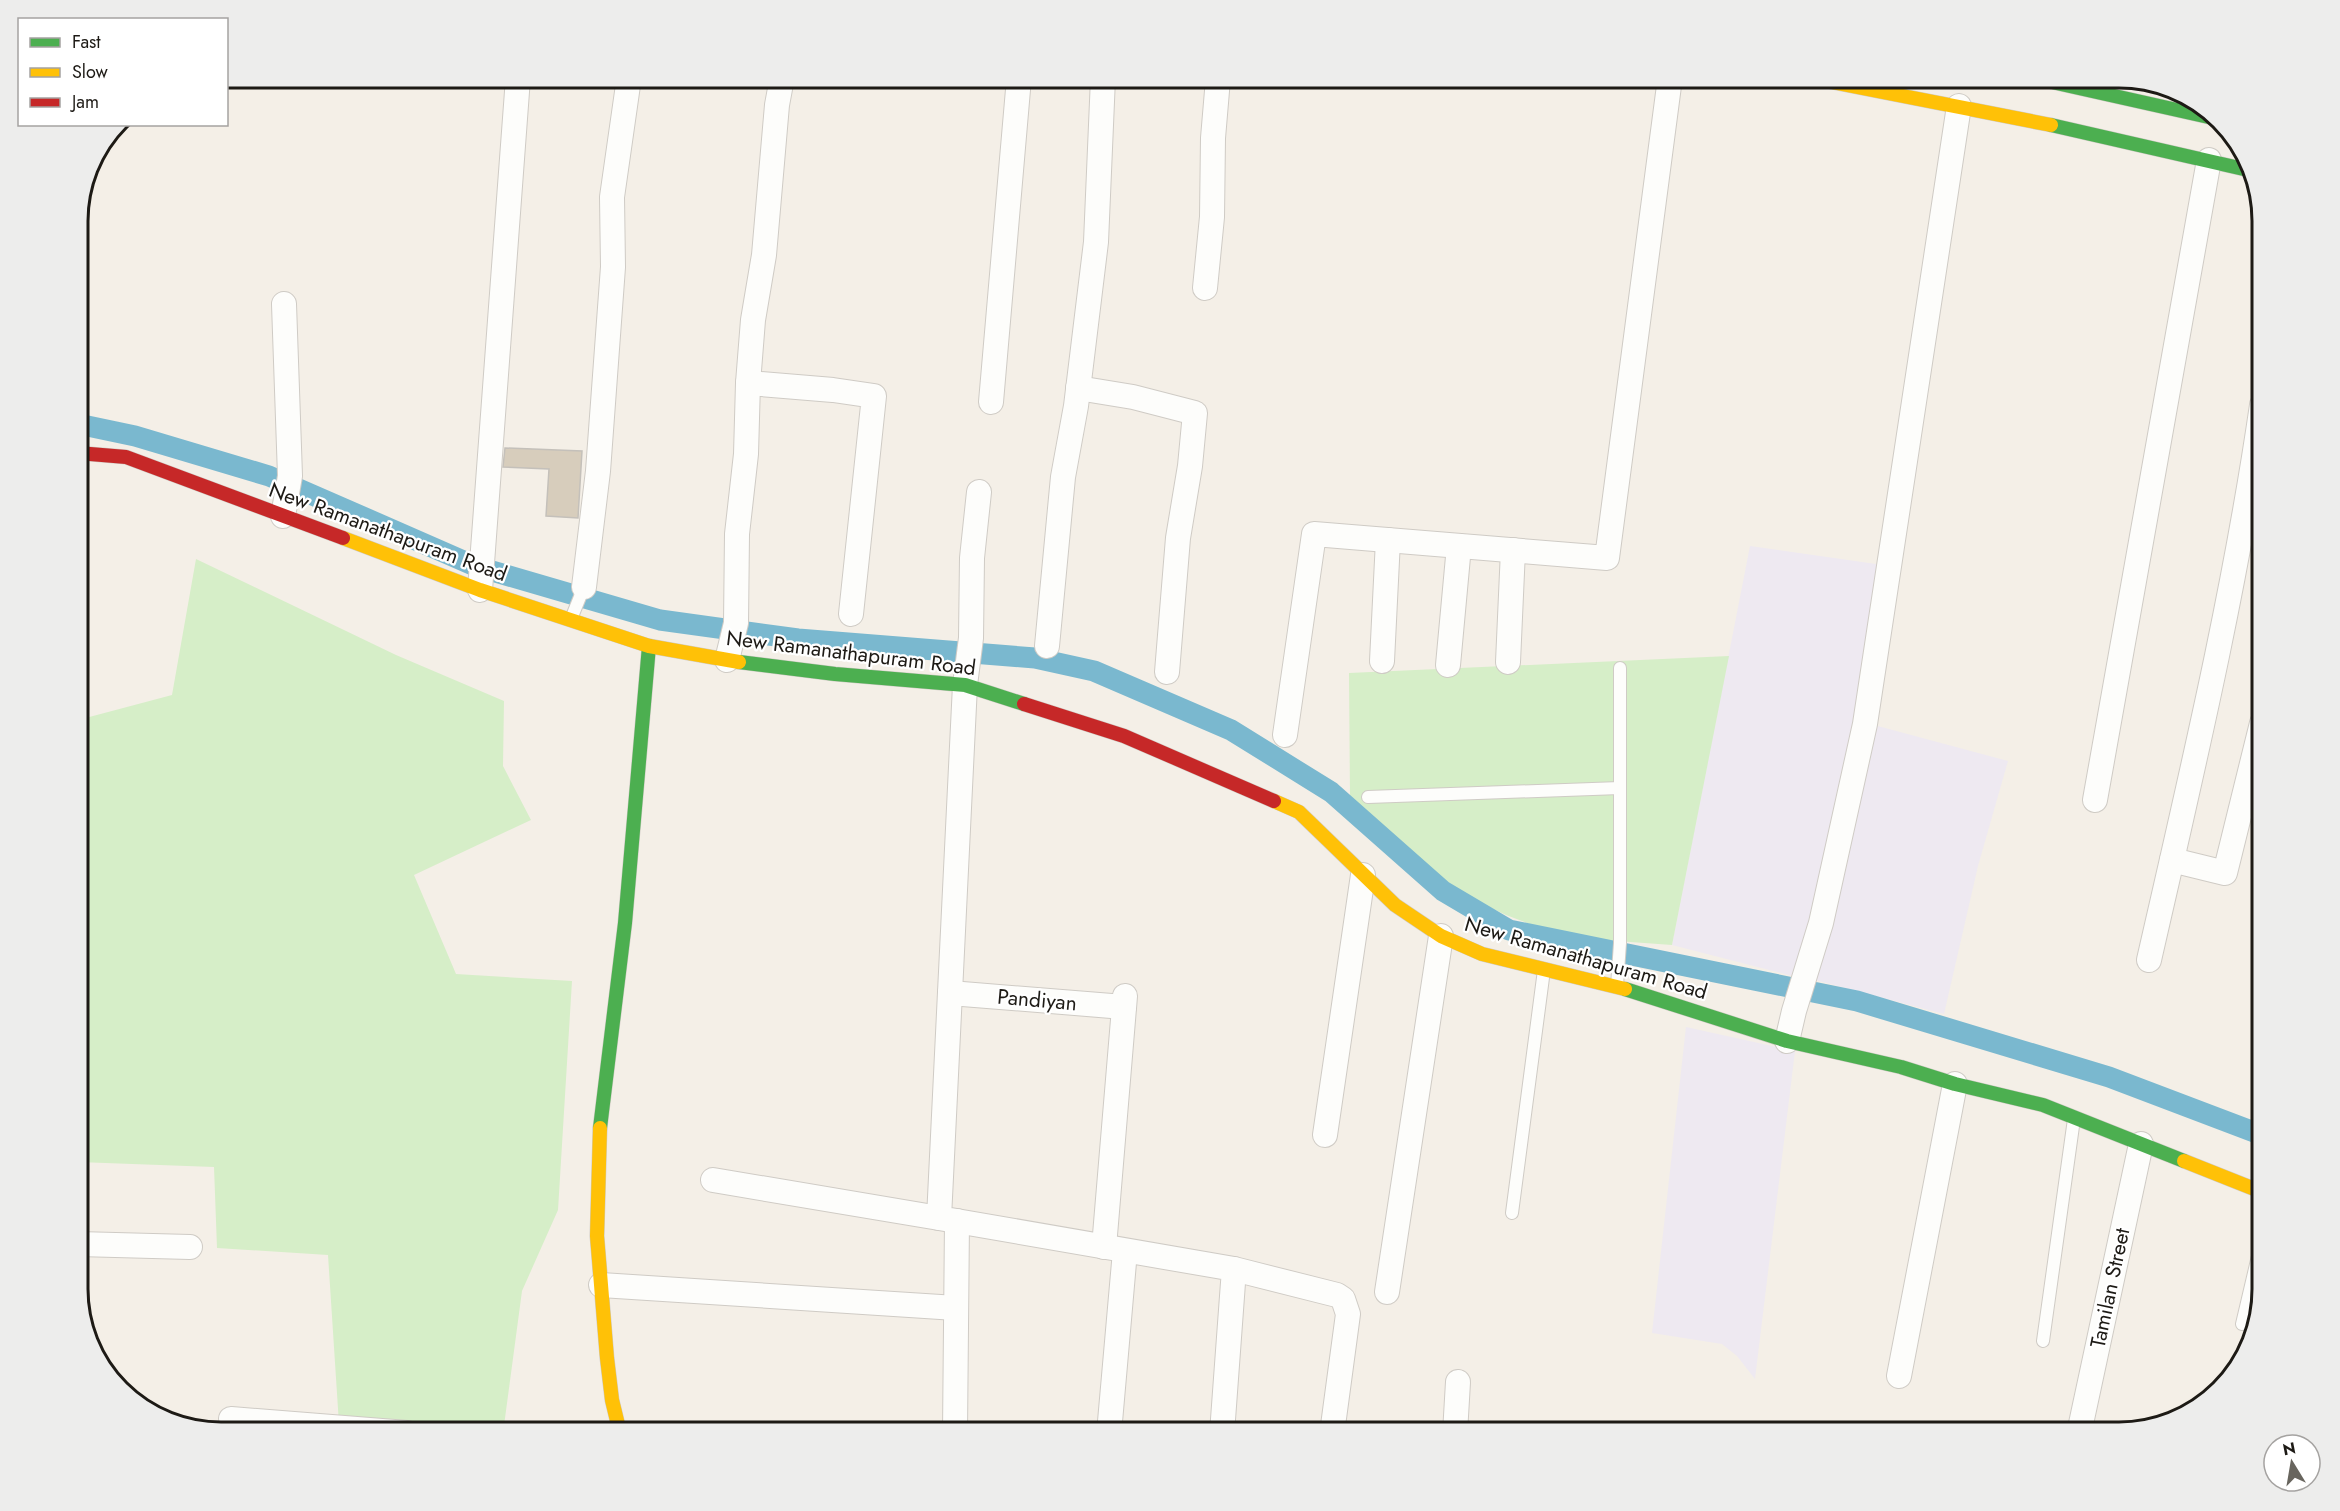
<svg xmlns="http://www.w3.org/2000/svg" width="2340" height="1511" font-family="Jost,sans-serif">
	<rect width="100%" height="100%" fill="#f4efe7"/>
	<g fill="#eee9f1">
		<polygon points="1750,546 1883,565 1858,714 1800,978 1672,945"/>
		<polygon points="1874,725 2008,761 1978,866 1944,1014 1815,980"/>
		<polygon points="1686,1027 1795,1051 1755,1379 1737,1356 1722,1344 1652,1333"/>
	</g>
	<g fill="#d6eec8">
		<polygon points="196,559 396,655 504,701 503,766 531,820 414,875 456,974 572,981 558,1210 522,1291 503,1433 414,1433 339,1424 328,1255 217,1248 214,1167 78,1162 78,720 172,695"/>
		<polygon points="1729,656 1672,945 1589,939 1543,929 1506,915 1462,894 1429,869 1350,797 1349,673"/>
	</g>
	<g fill="none" stroke-linecap="round" stroke-linejoin="round">
		<polyline stroke="#7ab8cf" stroke-width="21" points="78,424 135,436 269,476 475,566 660,620 798,639 1035,658 1094,671 1231,730 1331,792 1443,891 1509,930 1857,1001 2109,1077 2262,1135"/>
	</g>
	<polygon fill="#d7cdbc" stroke="#c4c0ba" stroke-width="1.5" points="505,448 582,451 578,518 546,516 549,469 503,467"/>
	<g fill="none" stroke-linecap="round" stroke-linejoin="round">
		<g stroke="#cfcbc5" stroke-width="14">
			<g id="lane">
				<polyline points="571,619 584,587"/>
				<polyline points="1368,797 1620,788"/>
				<polyline points="1617,986 1620,943 1620,668"/>
				<polyline points="1512,1213 1544,970"/>
				<polyline points="2242,1324 2262,1239"/>
				<polyline points="2043,1341 2074,1119"/>
			</g>
		</g>
		<g stroke="#cfcbc5" stroke-width="26">
			<g id="street">
				<polyline points="1205,288 1212,217 1213,138 1218,79 1211,78"/>
				<polyline points="748,383 833,390 874,396 851,614"/>
				<polyline points="1078,388 1133,397 1195,413 1190,466 1178,538 1167,672"/>
				<polyline points="991,402 1019,78"/>
				<polyline points="979,492 972,558 971,638 965,685 939,1218 1234,1269 1222,1433"/>
				<polyline points="283,516 290,476 284,304"/>
				<polyline points="584,587 598,471 613,267 612,197 629,78"/>
				<polyline points="480,590 518,78"/>
				<polyline points="1047,646 1063,477 1076,406 1096,242 1103,78"/>
				<polyline points="727,660 736,623 737,534 746,454 748,383 753,320 764,255 777,105 782,78"/>
				<polyline points="1382,661 1388,540"/>
				<polyline points="1508,662 1513,550"/>
				<polyline points="1448,665 1459,546"/>
				<polyline points="1285,735 1314,534 1607,558 1670,78"/>
				<polyline points="2095,800 2209,160"/>
				<polyline points="2172,860 2225,873 2262,723"/>
				<path d="M2149,960C2191,776 2235,592 2262,405"/>
				<polyline points="950,993 1124,1007"/>
				<polyline points="1787,1041 1794,1011 1821,923 1865,724 1959,106"/>
				<polyline points="1325,1135 1363,875"/>
				<polyline points="713,1180 939,1218"/>
				<polyline points="78,1244 190,1247"/>
				<polyline points="1104,1247 1125,996"/>
				<polyline points="1234,1269 1337,1295 1343,1299 1348,1314 1332,1433"/>
				<polyline points="601,1285 956,1308"/>
				<polyline points="1387,1292 1441,936"/>
				<polyline points="1899,1376 1955,1084"/>
				<polyline points="231,1419 407,1433"/>
				<polyline points="955,1433 957,1221"/>
				<polyline points="1109,1433 1125,1251"/>
				<polyline points="1455,1433 1458,1382"/>
				<polyline points="2079,1433 2141,1144"/>
			</g>
		</g>
		<g stroke="#cfcbc5" stroke-width="15">
			<g id="fast">
				<polyline points="2034,78 2213,118"/>
				<polyline points="2051,125 2248,170"/>
				<polyline points="739,662 835,674 965,685 1024,704"/>
				<polyline points="1625,989 1787,1041 1901,1067 1955,1084 2043,1105 2184,1161"/>
				<polyline points="600,1128 625,923 649,646"/>
			</g>
		</g>
		<g stroke="#cfcbc5" stroke-width="15">
			<g id="slow">
				<polyline points="1811,78 2051,125"/>
				<polyline points="343,538 480,590 649,646 739,662"/>
				<polyline points="1274,801 1299,812 1395,905 1441,936 1482,954 1625,989"/>
				<polyline points="600,1128 597,1236 607,1358 612,1400 620,1433"/>
				<polyline points="2184,1161 2262,1192"/>
			</g>
		</g>
		<g stroke="#cfcbc5" stroke-width="15">
			<g id="jam">
				<polyline points="78,453 126,457 343,538"/>
				<polyline points="1024,704 1124,736 1274,801"/>
			</g>
		</g>
		<use href="#lane" stroke="#fdfdfb" stroke-width="12"/>
		<use href="#street" stroke="#fdfdfb" stroke-width="24"/>
		<use href="#fast" stroke="#4caf50" stroke-width="14"/>
		<use href="#slow" stroke="#ffc107" stroke-width="14"/>
		<use href="#jam" stroke="#c62828" stroke-width="14"/>
	</g>
	<g text-anchor="middle" stroke-width="4.5" stroke-linejoin="round" paint-order="stroke">
		<g font-size="21" fill="#1d1a15" stroke="#fff">
			<text transform="translate(388 532) rotate(20)" y="7">New Ramanathapuram Road</text>
			<text transform="translate(851 653) rotate(7)" y="7">New Ramanathapuram Road</text>
			<text transform="translate(1586 958) rotate(16)" y="7">New Ramanathapuram Road</text>
			<text transform="translate(1037 1000) rotate(5)" y="7">Pandiyan</text>
			<text transform="translate(2110 1288) rotate(-78)" y="7">Tamilan Street</text>
		</g>
	</g>
	<path d="M0 0H2340V1511H0ZM221 88H2119A133 133 0 0 1 2252 221V1289A133 133 0 0 1 2119 1422H221A133 133 0 0 1 88 1289V221A133 133 0 0 1 221 88Z" fill="#ededec" fill-rule="evenodd"/>
	<path fill="none" stroke="#1d1a15" stroke-width="3" d="M221 88H2119A133 133 0 0 1 2252 221V1289A133 133 0 0 1 2119 1422H221A133 133 0 0 1 88 1289V221A133 133 0 0 1 221 88Z"/>
	<rect x="18" y="18" width="210" height="108" fill="#ffffff" stroke="#a5a3a1" stroke-width="1.5"/>
	<rect x="30" y="38" width="30" height="9" fill="#4caf50" stroke="#a5a3a1" stroke-width="1.5"/>
	<text x="72" y="48" font-size="18" fill="#1d1a15">Fast</text>
	<rect x="30" y="68" width="30" height="9" fill="#ffc107" stroke="#a5a3a1" stroke-width="1.5"/>
	<text x="72" y="78" font-size="18" fill="#1d1a15">Slow</text>
	<rect x="30" y="98" width="30" height="9" fill="#c62828" stroke="#a5a3a1" stroke-width="1.5"/>
	<text x="72" y="108" font-size="18" fill="#1d1a15">Jam</text>
	<g transform="translate(2292 1463) rotate(349)"><circle r="28" fill="#ffffff" stroke="#a5a3a1" stroke-width="1.5"/>
	<path d="M0-4.5L10 22L0 15L-10 22Z" fill="#68655e"/>
	<text y="-9" font-size="16" font-weight="bold" text-anchor="middle" fill="#1d1a15">N</text>
	</g>
</svg>
